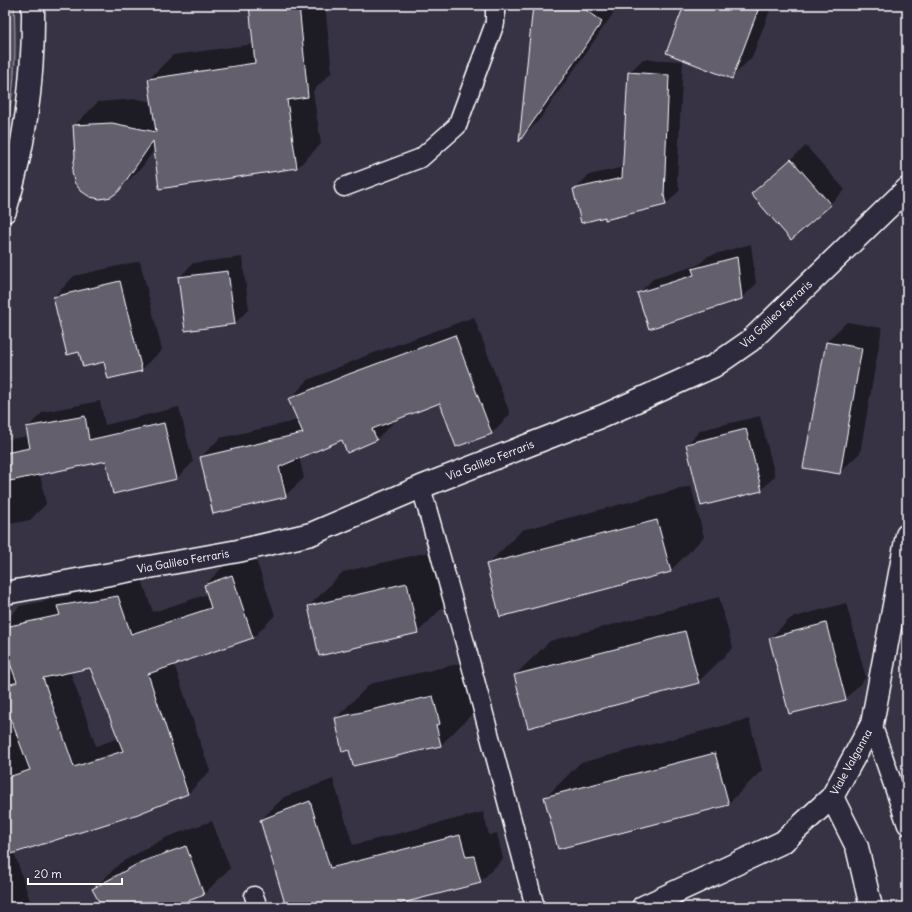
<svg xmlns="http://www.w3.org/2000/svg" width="912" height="912" font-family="Delius,sans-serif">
	<rect width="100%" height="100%" fill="#373345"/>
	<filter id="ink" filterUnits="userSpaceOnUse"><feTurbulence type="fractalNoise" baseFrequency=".025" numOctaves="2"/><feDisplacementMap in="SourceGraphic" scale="8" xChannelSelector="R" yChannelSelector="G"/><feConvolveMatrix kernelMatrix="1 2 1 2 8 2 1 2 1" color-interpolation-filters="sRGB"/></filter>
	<g filter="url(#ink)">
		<path fill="#514c5c" stroke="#a8a6ae" d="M5,5H14C16,47 16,90 5,131Z"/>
		<g fill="#0007" fill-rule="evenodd">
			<polygon points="250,5 325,5 332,72 313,91 321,144 297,168 155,148 143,166 119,190 76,157 74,126 98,102 137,99 153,102 149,79 173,55 254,44"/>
			<polygon points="534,5 619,5 539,120 520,140"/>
			<polygon points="686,5 772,5 752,57 732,77"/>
			<polygon points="643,59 683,61 677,180 680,190 666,204 605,216 575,189 589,175 624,167 629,73"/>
			<polygon points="806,146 845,190 791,239 752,194"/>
			<polygon points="751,244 756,284 742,298 650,328 638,294 653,279 698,265 708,256"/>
			<polygon points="242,257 249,309 235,323 179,278 193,263"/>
			<polygon points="140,261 162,350 141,370 104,361 54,297 74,276"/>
			<polygon points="474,317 510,414 492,433 457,446 440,402 395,419 395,421 377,439 342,439 299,457 304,478 285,496 201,457 220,438 299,420 290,399 308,380 368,355"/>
			<polygon points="847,322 882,328 860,453 839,473 804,467 826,342"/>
			<polygon points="100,401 105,425 179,407 193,462 177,478 107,460 40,474 46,504 30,520 5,525 5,440 29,436 27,428 43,412"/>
			<polygon points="760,416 775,476 761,490 687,444 701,430"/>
			<polygon points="691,486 704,537 670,571 488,564 522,530"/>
			<polygon points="441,549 452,598 418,632 309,606 343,572"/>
			<path d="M254,554L275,615L253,638L174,664L210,771L188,794L14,852L32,907H5V672L13,669L5,647V622L20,606L69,596L81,584L140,574L153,612L208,594L205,585L227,563ZM90,666L119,738L96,746L70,671Z"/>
			<polygon points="719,597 733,648 698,682 515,675 550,641"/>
			<polygon points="846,603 866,678 845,699 770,638 791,618"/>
			<polygon points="467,662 475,711 441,745 350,749 336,718 370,684"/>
			<polygon points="749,719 762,770 728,804 546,797 580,763"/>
			<polygon points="333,779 353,845 483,812 489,835 497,833 503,859 480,882 383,907 287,907 261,820 284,797"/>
			<polygon points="212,821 230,868 204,894 192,899 196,907 103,907 94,889 120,863 167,837"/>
		</g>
		<g fill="#635f6d" stroke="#fff" fill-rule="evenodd">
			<polygon points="249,5 299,5 308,97 287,100 297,168 159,189 153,141 119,191 111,197 100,199 90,197 81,191 74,182 72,171 75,157 73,125 112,123 156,132 148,79 255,63"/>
			<polygon points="533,5 579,5 602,22 519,142"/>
			<polygon points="684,5 760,5 732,79 666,53"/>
			<polygon points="628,72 669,75 664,195 666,205 605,220 605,217 581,223 573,189 622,178"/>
			<polygon points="791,159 831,205 791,240 751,194"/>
			<polygon points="737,257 742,299 649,329 637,293 694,275 692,269"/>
			<polygon points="228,271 235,324 185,331 178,277"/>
			<polygon points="120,281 142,371 108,379 104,362 83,367 79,352 67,355 53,297"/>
			<polygon points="455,335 492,434 456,447 440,403 372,429 377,440 347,453 342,440 279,467 286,497 213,514 200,457 303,433 288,399 349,374"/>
			<polygon points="826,342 862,348 840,474 803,468"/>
			<polygon points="85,416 89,440 164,423 177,479 113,494 106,461 5,482 5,453 30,448 26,427"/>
			<polygon points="746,429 762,491 701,506 686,444"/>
			<polygon points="657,520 671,572 500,617 486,564"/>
			<path d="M232,575L253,638L148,674L188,794L138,814L5,856V778L30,770L5,704V686L17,682L5,650V627L60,615L57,606L118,596L131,634L211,608L204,585ZM90,668L123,751L74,767L43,678Z"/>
			<polygon points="407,583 418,633 319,656 308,606"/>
			<polygon points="826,623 846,700 789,714 769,638"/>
			<polygon points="685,631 699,683 528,728 514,675"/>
			<polygon points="433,696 440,724 436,725 441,746 353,766 349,750 342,752 335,718"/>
			<polygon points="715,753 729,805 558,849 544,797"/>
			<polygon points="310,801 330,868 460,835 466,857 474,856 481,883 387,907 286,907 260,820"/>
			<polygon points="186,846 204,895 172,907 102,907 92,889 141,862"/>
		</g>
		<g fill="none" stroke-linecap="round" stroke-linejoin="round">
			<g stroke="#fff" stroke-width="21">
				<g id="lane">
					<polyline points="344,187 421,158 457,126 495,23 495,5"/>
					<polyline points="421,487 467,650 535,907"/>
					<polyline points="872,724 907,825"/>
					<polyline points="254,896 258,907"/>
				</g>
			</g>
			<g stroke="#fff" stroke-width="25">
				<g id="street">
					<path d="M5,211C26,144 34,75 33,5"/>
					<polyline points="5,593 238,551 311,534 421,487 603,416 714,366 750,341 907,189"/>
					<polyline points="832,797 857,847 871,907"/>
				</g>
			</g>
			<g stroke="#fff" stroke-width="25">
				<polyline id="secondary" points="643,907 783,842 832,797 872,724 907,535"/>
			</g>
			<use href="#lane" stroke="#2f2a3d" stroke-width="18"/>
			<use href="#street" stroke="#2f2a3d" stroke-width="22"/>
			<use href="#secondary" stroke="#2f2a3d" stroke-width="22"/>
		</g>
	</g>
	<g text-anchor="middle" stroke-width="4" stroke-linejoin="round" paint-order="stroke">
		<g font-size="11" fill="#fff" stroke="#2f2a3d">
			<text transform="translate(776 314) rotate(-43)" y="4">Via Galileo Ferraris</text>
			<text transform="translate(490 460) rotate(-21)" y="4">Via Galileo Ferraris</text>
			<text transform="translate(183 561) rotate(-10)" y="4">Via Galileo Ferraris</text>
			<text transform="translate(851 762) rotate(-61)" y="4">Viale Valganna</text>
		</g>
	</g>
	<rect width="912" height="912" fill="none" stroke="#2f2a3d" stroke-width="20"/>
	<rect x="10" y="10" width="892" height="892" fill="none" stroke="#fff" stroke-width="1.5" filter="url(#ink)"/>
	<path d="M28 878v6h94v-6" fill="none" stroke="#ffffff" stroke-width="2"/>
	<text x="34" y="878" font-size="12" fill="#ffffff" stroke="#2f2a3d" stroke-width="3" paint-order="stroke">20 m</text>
</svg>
